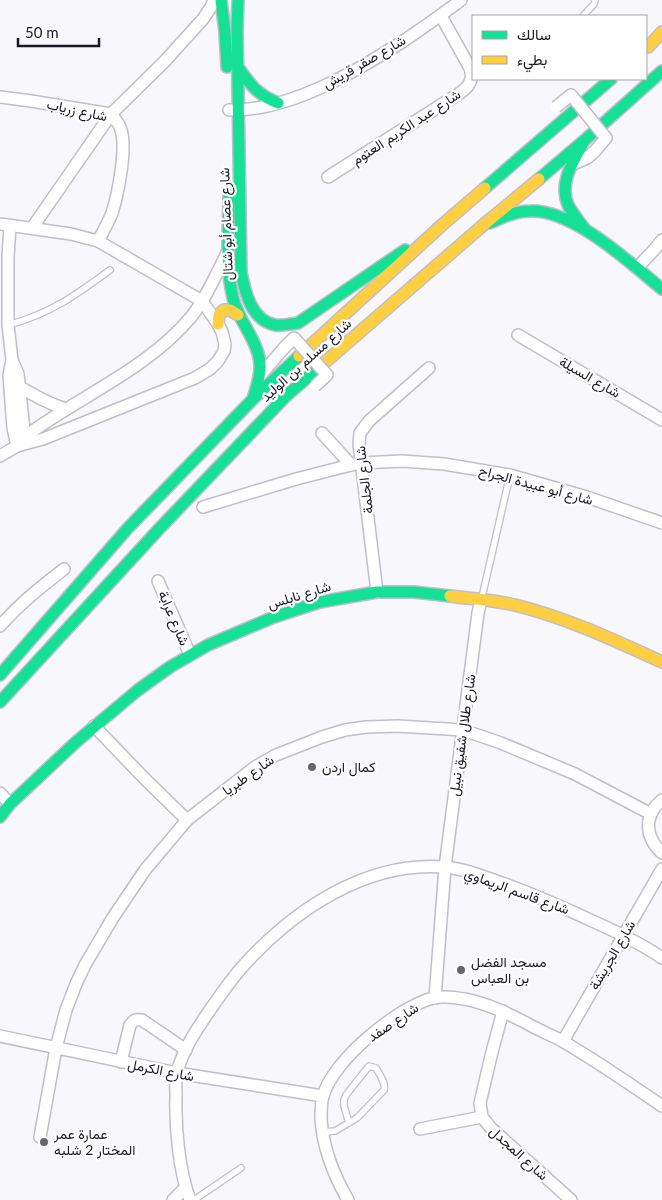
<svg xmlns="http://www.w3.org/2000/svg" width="662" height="1200" font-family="Lato,Vazirmatn,sans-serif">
	<rect width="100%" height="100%" fill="#f8f7fc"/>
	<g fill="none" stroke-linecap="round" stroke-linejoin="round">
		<g stroke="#c0bfc7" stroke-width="8">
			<g id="lane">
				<polyline points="583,16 594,4 595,0"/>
				<path d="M8,325C50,314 76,295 110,270"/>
				<polyline points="482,597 510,475"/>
				<path d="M322,1132L335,1131L357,1118L384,1090C386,1082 379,1074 376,1068L369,1066L346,1095L344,1100V1106L349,1123"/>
				<polyline points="194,1200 241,1168"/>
			</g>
		</g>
		<g stroke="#c0bfc7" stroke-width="14">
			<g id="street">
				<path d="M0,97L31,101L111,114C114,118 118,122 120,127C128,145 118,194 112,213C108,223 103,232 98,241"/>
				<path d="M229,110C288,112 357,71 405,40C424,27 443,14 461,0"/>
				<polyline points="571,165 587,158 595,151"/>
				<path d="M328,177L449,100C462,92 476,85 470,68L441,16"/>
				<polyline points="0,224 71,234 98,241 202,301 218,324 222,332 225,344 224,351 218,361 210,369 195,378 43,439 17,446 0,456"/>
				<polyline points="10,226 8,257 8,325 12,360 18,374 19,383 24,430 28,442"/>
				<polyline points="32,228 111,114 164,62 203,19 211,7 214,0"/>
				<polyline points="637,268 654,250 662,240"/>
				<polyline points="518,335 662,420"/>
				<polyline points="12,360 9,375 13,428 17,446"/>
				<polyline points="259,377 284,348"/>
				<path d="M20,387C35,396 49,404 66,409"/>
				<polyline points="322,433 351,465"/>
				<path d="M17,446L26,436L40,426C90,392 151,365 191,317C206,298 216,275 227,253"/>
				<polyline points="203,507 296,479 351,465 361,463 402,461 444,464 510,475 587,497 662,523"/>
				<polyline points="158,581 190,655"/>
				<polyline points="377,592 359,444 360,433 369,421 429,368"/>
				<path d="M0,626C19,604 41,587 64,569"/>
				<polyline points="94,726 145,779 187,820"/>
				<polyline points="0,793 10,804"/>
				<path d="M662,800C643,816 645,837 662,853"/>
				<polyline points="435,998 445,867 478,613 481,600"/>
				<polyline points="503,1011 491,1056 480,1103 482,1117 491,1128 571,1200"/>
				<polyline points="0,1036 177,1073 323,1096"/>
				<polyline points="563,1041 662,869"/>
				<path d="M121,1062L130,1025C134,1020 135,1019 142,1020L186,1050"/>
				<polyline points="420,1129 482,1117"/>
				<polyline points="40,1137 56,1048 66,1010 76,984 85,965 112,919 145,870 187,820 255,767 276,755 322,737 345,730 366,727 398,726 463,730 501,743 575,774 651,814"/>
				<polyline points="173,1200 185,1188"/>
				<path d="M190,1200C179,1171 175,1127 176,1096C176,1089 175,1080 177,1073C182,1050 199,1026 212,1007C222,993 232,978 244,965C294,910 366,861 444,867C463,868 484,877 502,883C535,895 567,909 599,924C621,934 642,944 662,958"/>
				<path d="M348,1200C333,1174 323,1149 321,1119C321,1111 321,1103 323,1096C333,1060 398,1007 433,998C443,996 454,997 464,999C487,1003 509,1014 530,1025C541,1031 553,1036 564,1042C598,1062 630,1084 662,1106"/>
			</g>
		</g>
		<g stroke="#c0bfc7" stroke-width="14">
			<g id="fast">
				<polyline points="221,0 225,32 227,67"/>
				<path d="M238,0L237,29L241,272C245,292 251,320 275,325C283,326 290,324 298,323L405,250"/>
				<path d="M238,67C251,86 257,94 278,103"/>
				<path d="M582,145C572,163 559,184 568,205C572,213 579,221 584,228"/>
				<polyline points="539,179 586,139 662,71"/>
				<polyline points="485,188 611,79"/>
				<path d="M229,194C229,228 225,264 233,298C238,321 259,341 260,365C261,376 256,388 253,399"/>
				<path d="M490,223C503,217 516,211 531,211C574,210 630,263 662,289"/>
				<polyline points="0,675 128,528 253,399 299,356"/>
				<polyline points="0,702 159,529 286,396 324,363"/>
				<polyline points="0,817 10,804 76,742 138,690 170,667 208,645 274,617 320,602 377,592 414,592 450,596"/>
			</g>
		</g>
		<g stroke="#c0bfc7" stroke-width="14">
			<g id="slow">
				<polyline points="648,47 662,32"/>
				<polyline points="218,324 219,315 224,310 230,310 238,315"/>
				<polyline points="299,356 442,225 485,188"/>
				<polyline points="324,363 481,227 539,179"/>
				<path d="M450,596C472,599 494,600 515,605C567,618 614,640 662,662"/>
			</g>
		</g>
		<use href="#lane" stroke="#fefeff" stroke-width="5.5"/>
		<use href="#street" stroke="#fefeff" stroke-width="11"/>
		<use href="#fast" stroke="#16e098" stroke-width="11"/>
		<use href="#slow" stroke="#ffcf43" stroke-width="11"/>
		<g stroke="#c0bfc7" stroke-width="14" stroke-linecap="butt">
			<g id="street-bridge">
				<polyline points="556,107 571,95 606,138 595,151"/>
				<polyline points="284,348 294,338 327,375 315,386"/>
			</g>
		</g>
		<use href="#street-bridge" stroke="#fefeff" stroke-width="11"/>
	</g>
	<g fill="#67666e" stroke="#fff" stroke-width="2">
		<circle cx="312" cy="767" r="5"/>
		<circle cx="461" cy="970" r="5"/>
		<circle cx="44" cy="1142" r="5"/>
	</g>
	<g text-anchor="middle" stroke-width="4.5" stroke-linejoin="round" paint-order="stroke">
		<g font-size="14" fill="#191822" stroke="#fff">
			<text transform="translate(364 62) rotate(-30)" y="5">شارع صقر قريش</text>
			<text transform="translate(77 110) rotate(12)" y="5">شارع زرياب</text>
			<text transform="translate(406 127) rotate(-33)" y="5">شارع عبد الكريم العتوم</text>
			<text transform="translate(226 224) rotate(-92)" y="5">شارع عصام أبو شتال</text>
			<text transform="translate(306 360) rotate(-42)" y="5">شارع مسلم بن الوليد</text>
			<text transform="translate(590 377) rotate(30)" y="5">شارع السيلة</text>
			<text transform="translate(364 480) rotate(-97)" y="5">شارع الجلمة</text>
			<text transform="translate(536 485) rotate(15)" y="5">شارع أبو عبيدة الجراح</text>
			<text transform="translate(299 595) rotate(-17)" y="5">شارع نابلس</text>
			<text transform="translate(174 618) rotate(67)" y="5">شارع عرابة</text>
			<text transform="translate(462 735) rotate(-82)" y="5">شارع طلال شفيق نبيل</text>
			<text transform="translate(248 775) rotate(-35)" y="5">شارع طبريا</text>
			<text transform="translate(517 891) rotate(20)" y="5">شارع قاسم الريماوي</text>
			<text transform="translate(612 955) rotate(-60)" y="5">شارع الجريشة</text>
			<text transform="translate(393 1022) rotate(-34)" y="5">شارع صفد</text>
			<text transform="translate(161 1070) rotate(11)" y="5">شارع الكرمل</text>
			<text transform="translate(519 1153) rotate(42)" y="5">شارع المجدل</text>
		</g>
		<g font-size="14" fill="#191822" stroke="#fff" text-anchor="start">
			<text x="322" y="772">كمال اردن</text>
			<text x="471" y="967">مسجد الفضل<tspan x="471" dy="16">بن العباس</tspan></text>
			<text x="54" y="1139">عمارة عمر<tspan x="54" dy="16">المختار 2 شلبه</tspan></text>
		</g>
	</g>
	<rect x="472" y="15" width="175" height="65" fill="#ffffff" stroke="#a3a3a7"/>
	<rect x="482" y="31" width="25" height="8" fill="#16e098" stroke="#a3a3a7"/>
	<text x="517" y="40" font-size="15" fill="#191822">سالك</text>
	<rect x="482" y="56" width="25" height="8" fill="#ffcf43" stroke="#a3a3a7"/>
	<text x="517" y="65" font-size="15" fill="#191822">بطيء</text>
	<path d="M18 38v8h81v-8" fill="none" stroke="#191822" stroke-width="2.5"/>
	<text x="25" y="38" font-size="15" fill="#191822" stroke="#ffffff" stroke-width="4" paint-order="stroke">50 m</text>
</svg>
